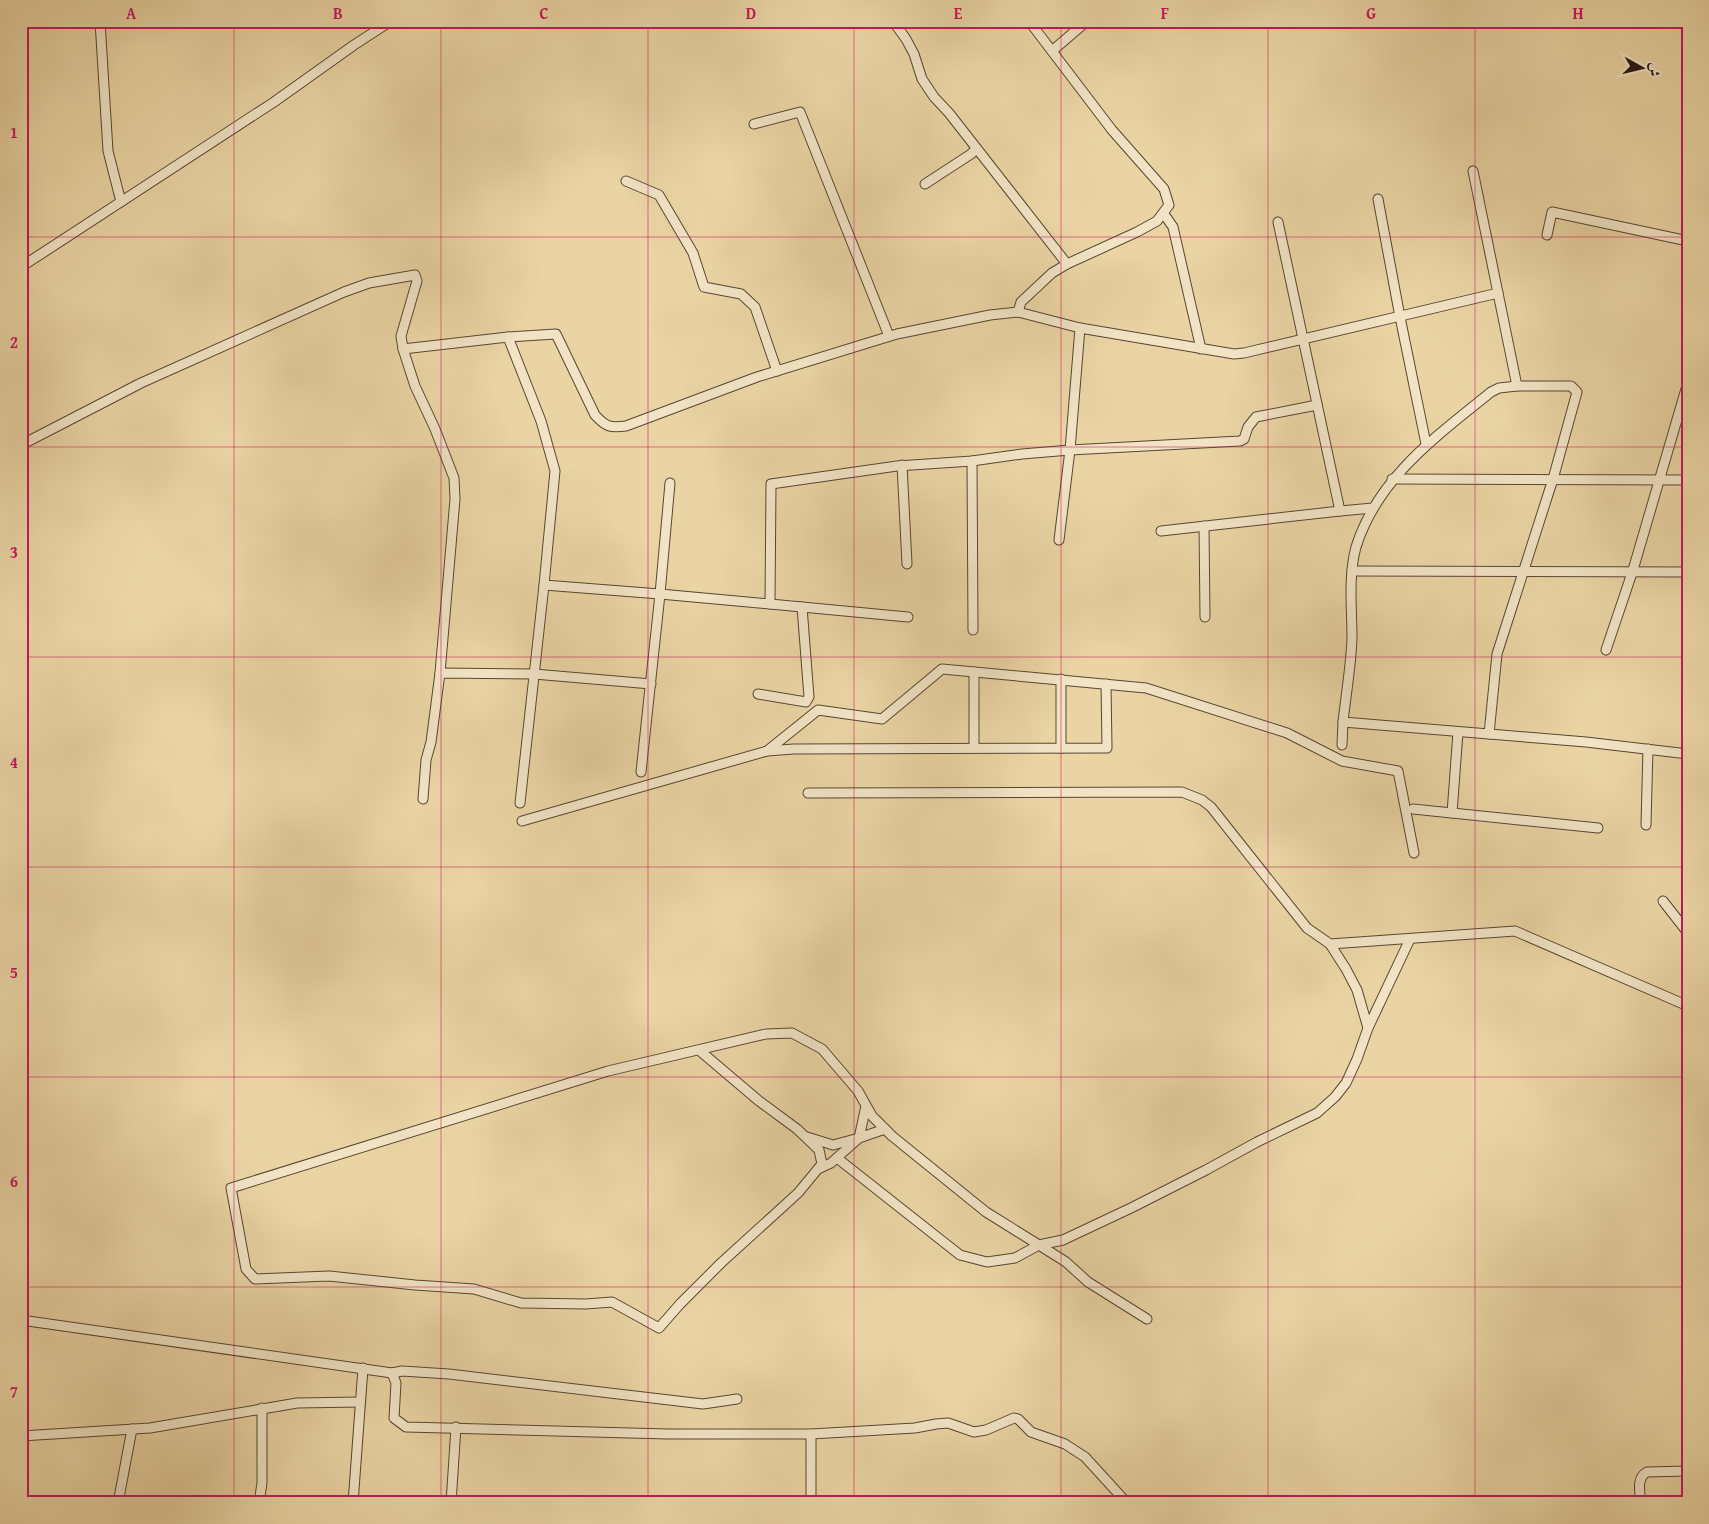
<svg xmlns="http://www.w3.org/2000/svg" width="1709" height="1524" font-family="'Gentium Book Plus',Amiri,serif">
	<rect width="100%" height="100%" fill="#ead4a4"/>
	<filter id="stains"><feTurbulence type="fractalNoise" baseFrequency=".004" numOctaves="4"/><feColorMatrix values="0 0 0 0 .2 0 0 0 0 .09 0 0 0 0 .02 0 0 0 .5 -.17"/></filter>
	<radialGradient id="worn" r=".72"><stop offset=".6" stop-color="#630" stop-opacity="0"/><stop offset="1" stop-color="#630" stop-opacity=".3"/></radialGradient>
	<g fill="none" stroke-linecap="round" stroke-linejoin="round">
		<g stroke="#574634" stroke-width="11">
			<g id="minor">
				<polyline points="100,21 108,151 121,202"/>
				<polyline points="893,21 906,39 914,54 922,79 934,97 949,113 1067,264"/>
				<polyline points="1052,51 1087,21"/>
				<polyline points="754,124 800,112 889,336"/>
				<polyline points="1473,171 1498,293"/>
				<polyline points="626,181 659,195 693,253 704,287 741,294 755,307 777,371"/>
				<polyline points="925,184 971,154 976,149"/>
				<polyline points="1378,199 1400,317 1426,444"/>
				<polyline points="1164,214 1173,227 1201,349"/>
				<polyline points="1547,235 1552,212 1688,241"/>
				<polyline points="21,267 274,102 354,45 391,21"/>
				<polyline points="1018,312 1021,302 1052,273 1067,264 1137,232 1157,221 1169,205 1164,189 1112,130 1029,21"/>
				<polyline points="1080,328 1070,450 1240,441 1244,439 1248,427 1256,417 1317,405"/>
				<polyline points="508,337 541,421 555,471 544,585 660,594 641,772"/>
				<path d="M403,349L508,337L556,334L595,415C606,427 610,428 626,426L757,377L897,334L990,315L1018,312L1080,328L1234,354L1244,353L1498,293L1517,386"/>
				<path d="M1517,386H1571L1577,392L1553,479L1497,654L1489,734L1343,722C1346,694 1351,666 1352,638C1352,609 1348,576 1356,547C1378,477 1437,436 1491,392L1499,388Z"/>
				<polyline points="21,445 141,383 344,292 369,283 415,275 417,281 401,336 403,349 415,386 435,429 454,478 455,499 440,673"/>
				<polyline points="972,461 973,630"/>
				<polyline points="902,465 907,564"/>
				<polyline points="1392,479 1688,480"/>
				<polyline points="670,483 660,594 770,604 771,484 897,466 972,461 1022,454 1070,450 1059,540"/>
				<polyline points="1340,511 1373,508"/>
				<polyline points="1204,526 1205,617"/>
				<polyline points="1161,531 1340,511 1278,222"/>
				<polyline points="1352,571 1688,572"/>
				<polyline points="770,604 908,617"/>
				<polyline points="1606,650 1633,570 1688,382"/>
				<polyline points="758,694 806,702 809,697 802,607"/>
				<polyline points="1458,732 1452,813 1598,828"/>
				<polyline points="1489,734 1586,742 1688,754"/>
				<polyline points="1342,745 1343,722"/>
				<polyline points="974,748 974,672"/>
				<polyline points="1061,748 1061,679"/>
				<polyline points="767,751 794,749 1107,748 1106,684"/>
				<polyline points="808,793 1182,792 1202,800 1211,807 1307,928 1330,944"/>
				<polyline points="423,799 426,760 431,742 440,673 534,674 651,684"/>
				<polyline points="520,803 544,585"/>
				<polyline points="1413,809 1452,813"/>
				<polyline points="522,821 767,751 818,710 882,719 942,669 1146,688 1287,733 1342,761 1398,771 1414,853"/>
				<polyline points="1646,825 1648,749"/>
				<polyline points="1663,901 1688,933"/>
				<polyline points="1368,1028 1410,939"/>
				<polyline points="699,1050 759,1101 797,1129 819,1150 822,1164 798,1193 721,1263 680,1304 659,1328 612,1302 586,1304 521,1303 474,1289 415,1285 329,1276 255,1279 246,1269 231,1188 608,1071 766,1034 792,1033 822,1049 858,1091 872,1116 892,1136 986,1212 1039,1245 1063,1240 1131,1208 1206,1170 1257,1142 1317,1113 1335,1097 1346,1083 1357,1059 1368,1028 1357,990 1346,969 1330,944 1515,931 1688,1006"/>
				<polyline points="807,1137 833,1145 859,1138 866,1106"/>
				<polyline points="837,1158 960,1255 987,1262 1015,1258 1039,1245 1066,1262 1088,1282 1147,1319"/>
				<polyline points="818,1169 831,1163 859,1138 885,1129"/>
				<polyline points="21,1320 392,1373 402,1371 449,1374 703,1404 737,1399"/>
				<polyline points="392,1373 396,1383 394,1418 406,1427 668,1434 811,1434 915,1428 936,1424 948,1423 974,1432 986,1430 1014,1418 1018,1419 1031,1432 1065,1444 1085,1457 1127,1503"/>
				<polyline points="811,1434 811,1503"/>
				<polyline points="21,1436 150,1428 297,1403 360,1402"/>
				<polyline points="118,1503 132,1429"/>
				<polyline points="259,1503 262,1483 262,1408"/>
				<polyline points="353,1503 363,1368"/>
				<polyline points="451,1503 456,1427"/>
				<path d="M1641,1503C1640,1492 1636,1478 1647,1472L1688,1471"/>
			</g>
		</g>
		<use href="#minor" stroke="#f1e3c4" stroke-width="9"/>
	</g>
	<path fill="none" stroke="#c2185b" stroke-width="1" stroke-opacity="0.55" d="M234,21V1503M441,21V1503M648,21V1503M854,21V1503M1061,21V1503M1268,21V1503M1475,21V1503M21,237H1688M21,447H1688M21,657H1688M21,867H1688M21,1077H1688M21,1287H1688"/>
	<rect width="1709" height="1524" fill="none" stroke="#ead4a4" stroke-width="55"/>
	<g transform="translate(1642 68) rotate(98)" stroke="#f1e3c4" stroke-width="4" paint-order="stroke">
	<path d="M0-4L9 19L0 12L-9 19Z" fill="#26170f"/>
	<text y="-8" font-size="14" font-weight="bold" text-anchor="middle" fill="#26170f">ش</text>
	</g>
	<rect x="28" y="28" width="1654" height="1468" fill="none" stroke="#c2185b" stroke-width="2"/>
	<g font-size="16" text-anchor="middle" font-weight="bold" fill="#c2185b">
		<text x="131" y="19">A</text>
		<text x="338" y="19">B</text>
		<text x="544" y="19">C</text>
		<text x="751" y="19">D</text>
		<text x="958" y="19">E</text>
		<text x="1165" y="19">F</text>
		<text x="1371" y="19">G</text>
		<text x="1578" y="19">H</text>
		<text x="14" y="138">1</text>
		<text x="14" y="348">2</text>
		<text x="14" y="558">3</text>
		<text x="14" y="768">4</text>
		<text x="14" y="978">5</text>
		<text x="14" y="1187">6</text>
		<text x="14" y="1397">7</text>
	</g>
	<rect width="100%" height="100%" filter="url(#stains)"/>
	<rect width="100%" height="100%" fill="url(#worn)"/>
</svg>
